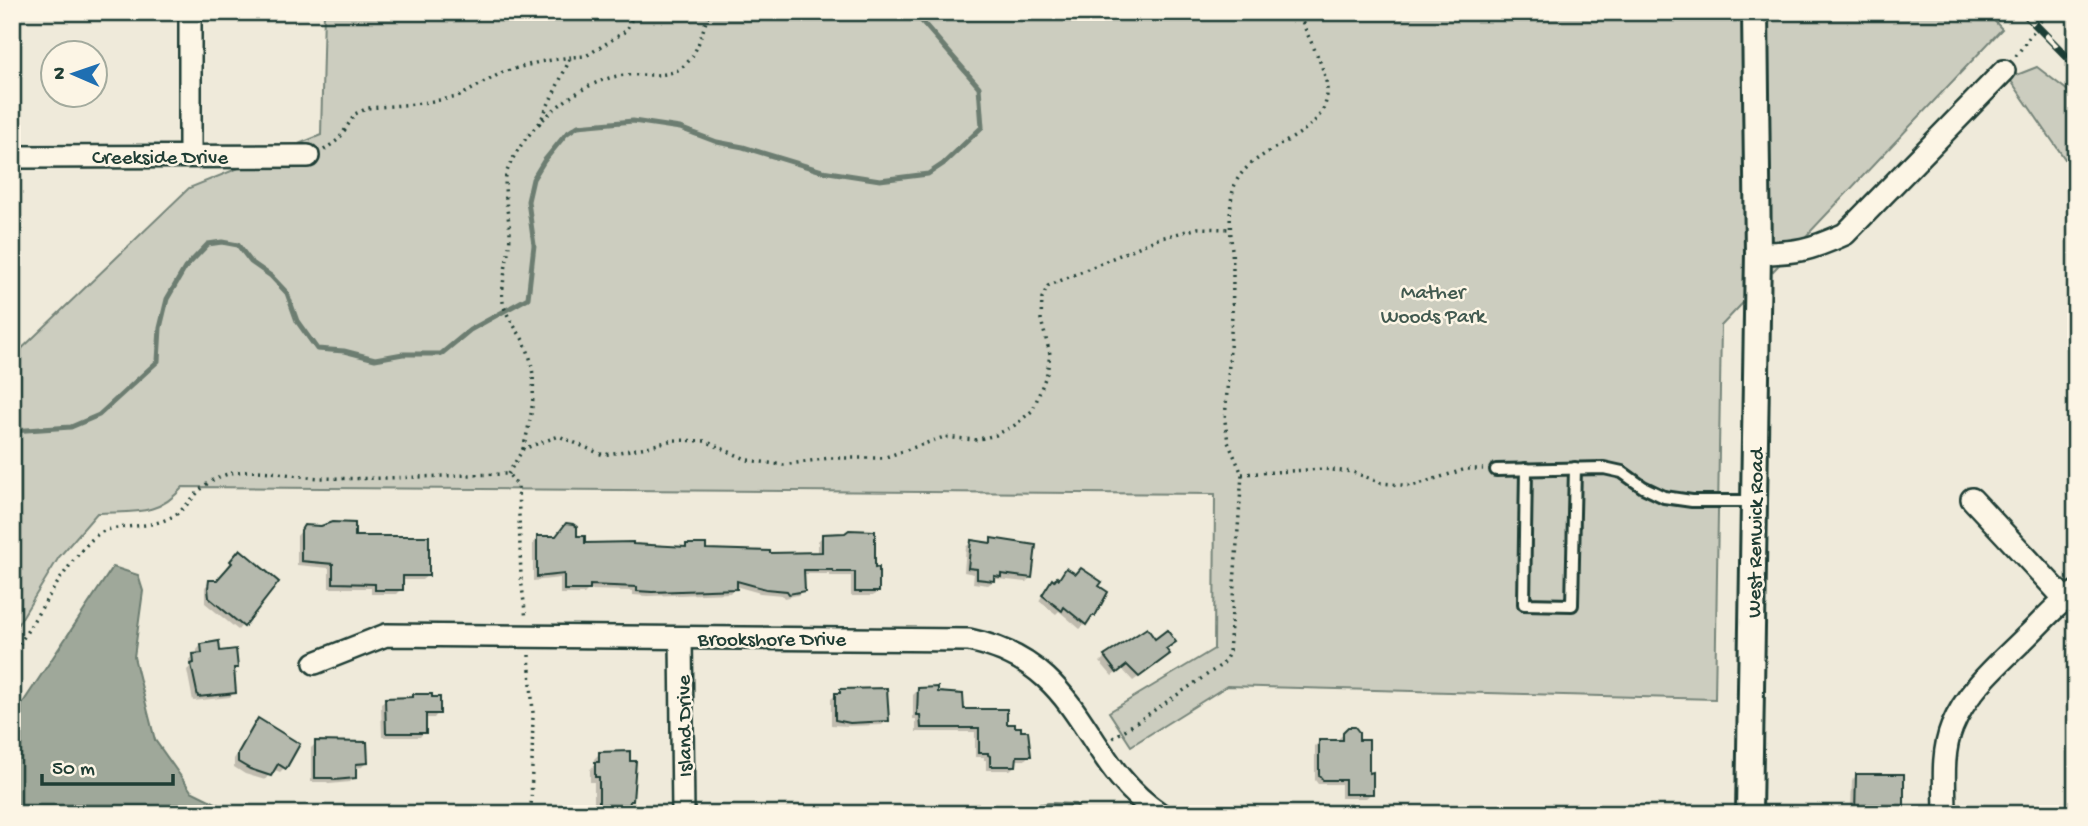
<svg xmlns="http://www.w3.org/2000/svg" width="2088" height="826" font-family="'Gochi Hand',sans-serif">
	<rect width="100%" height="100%" fill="#efeada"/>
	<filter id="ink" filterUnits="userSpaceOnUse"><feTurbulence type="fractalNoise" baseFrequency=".0143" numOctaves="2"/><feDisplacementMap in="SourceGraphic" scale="14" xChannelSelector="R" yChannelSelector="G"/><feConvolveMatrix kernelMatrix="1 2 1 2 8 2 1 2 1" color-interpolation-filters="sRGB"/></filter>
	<g filter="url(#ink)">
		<g fill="#cccdbf" stroke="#76857a" stroke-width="2">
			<path d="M324,12H1986L2002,29L1721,326L1715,699L1227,686L1131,746L1109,712L1214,649L1215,494L183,487C157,517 134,511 97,513L59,557L12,634V564L19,549L20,524L12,517V358L189,188L321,135Z"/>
			<polygon points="2037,67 2076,97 2076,175 2009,78"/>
		</g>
		<g fill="#9fa89a" stroke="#6c7d71" stroke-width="2">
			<polygon points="113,567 138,575 143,591 134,657 155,740 191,791 238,814 12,814 12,719"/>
			<polygon points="1049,803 1075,804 1083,814 975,814"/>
		</g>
		<g fill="#0003">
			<polygon points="354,525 353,538 427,576 422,580 401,580 401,589 396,594 371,594 371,588 329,588 329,568 297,565 297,536 305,526"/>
			<polygon points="823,536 873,569 878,591 873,596 851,596 851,576 829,576 829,574 802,574 803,591 798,595 784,598 782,595 760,593 735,586 730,593 647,596 633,595 633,591 588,590 584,594 560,594 560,578 533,581 533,543 538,538 575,538 583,544 684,549 686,546 704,551 769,555 818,554 818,541"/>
			<polygon points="992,540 1031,577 1026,582 997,579 988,585 973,583 974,574 964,572 966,547 971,542 988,544"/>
			<polygon points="235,556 277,582 238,630 205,603 205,587 210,582 217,582 229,568 227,567"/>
			<polygon points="1066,570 1094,615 1080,629 1059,611 1056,614 1039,601 1048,586 1058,580"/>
			<polygon points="201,645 236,667 232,671 234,692 230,697 193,701 187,670 190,667 189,660 197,655 197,650"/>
			<polygon points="1164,650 1163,659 1133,681 1122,669 1112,676 1100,662 1105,657"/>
			<polygon points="841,690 887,720 882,725 849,726 831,725 831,699"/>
			<polygon points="918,690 936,694 962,711 1005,725 1029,755 1025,760 1015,760 1015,766 1010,770 986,770 986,760 984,760 984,757 975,757 975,732 916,732 916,719 913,719 913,695"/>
			<polygon points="413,696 431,699 438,713 434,718 424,718 424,732 420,737 382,737 381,704 386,700 410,699"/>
			<polygon points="258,720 284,768 280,772 273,769 265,780 245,774 234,767 234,759"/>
			<polygon points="1349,729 1368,774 1371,794 1366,798 1341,798 1341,784 1318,784 1315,780 1315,746 1319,742 1339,742 1339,738"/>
			<polygon points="316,743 366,762 362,767 354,768 355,777 350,782 329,784 327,782 311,782 311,748"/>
			<polygon points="600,753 630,801 630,814 594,814 594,782 590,782 590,770 594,765 594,759"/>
			<polygon points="1856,776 1902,814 1851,814 1852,780"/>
		</g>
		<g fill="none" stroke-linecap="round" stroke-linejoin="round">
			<polyline stroke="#6c7d71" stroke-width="5" points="12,431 71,427 99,415 158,361 160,328 167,299 185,268 208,244 222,242 238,245 251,262 271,276 287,293 297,321 317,349 344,351 375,359 403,354 441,354 470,330 528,298 534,245 528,201 533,179 544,161 566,134 578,126 633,121 680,128 717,142 743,147 822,171 880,180 928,174 943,164 982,127 979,87 914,12"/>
		</g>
		<g fill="#b5b9ad" stroke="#1f3d34" stroke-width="2">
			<polygon points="332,522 355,523 355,536 429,536 429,576 403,576 403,590 375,590 375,584 333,583 333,564 301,561 301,530 304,525 321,526"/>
			<polygon points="566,523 573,524 577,527 577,536 585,536 585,543 633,542 633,544 686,547 686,544 706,544 706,549 770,551 770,553 822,552 822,534 845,533 849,530 875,531 875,568 879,567 879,592 855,592 855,572 833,572 833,570 804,570 805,591 789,594 787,591 766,589 737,581 737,589 652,592 637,591 637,587 590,585 590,590 564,590 564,574 537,577 537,536 556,536"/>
			<polygon points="991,538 1036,545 1032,578 1001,574 1001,577 994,576 994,581 977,579 977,569 968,568 971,540 991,543"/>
			<polygon points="240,549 279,582 244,627 209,598 208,588 209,580 217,580 232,563 230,561"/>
			<polygon points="1066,568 1076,574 1081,568 1102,582 1099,586 1108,592 1095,616 1092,616 1086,625 1064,607 1062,611 1042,595 1052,579 1054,581 1057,577 1059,579"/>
			<polygon points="1147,628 1155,639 1167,630 1176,642 1166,649 1170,654 1139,677 1127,665 1117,673 1104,656"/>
			<polygon points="219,641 220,651 236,649 238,668 234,668 236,693 198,697 191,664 194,663 193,654 202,653 201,644"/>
			<polygon points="938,687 938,692 963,694 964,709 1007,709 1007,724 1015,724 1015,727 1021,727 1021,731 1028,731 1031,756 1017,756 1016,766 990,766 990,756 988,755 988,753 979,753 979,728 921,728 920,715 917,715 918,688"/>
			<polygon points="887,688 889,721 850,723 835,720 835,693 840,693 840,689"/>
			<polygon points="413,694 432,694 432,697 440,697 440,714 426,714 426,733 386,733 385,698 413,697"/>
			<polygon points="258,718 300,744 286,769 278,764 271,776 250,769 238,762 238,753"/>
			<polygon points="1348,727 1355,727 1359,732 1359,740 1369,740 1369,773 1373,772 1373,794 1345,794 1345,780 1323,780 1319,775 1319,740 1343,740 1343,732"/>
			<polygon points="315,741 367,742 368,763 356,764 356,778 334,780 332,778 315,778"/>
			<polygon points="630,751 630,761 636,761 633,801 630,801 629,807 599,807 599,777 595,777 595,762 599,762 599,752"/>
			<polygon points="1856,774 1904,774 1904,814 1855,814"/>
		</g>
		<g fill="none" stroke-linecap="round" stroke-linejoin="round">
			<g stroke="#1f3d34" stroke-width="16">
				<g id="service">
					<polyline points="1526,469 1524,604 1572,605 1575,468"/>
					<polyline points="1496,470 1604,468 1622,472 1643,487 1664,497 1692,501 1755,501"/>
				</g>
			</g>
			<g stroke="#1f3d34" stroke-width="26">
				<g id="minor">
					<polyline points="190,156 190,12"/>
					<polyline points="12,157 308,156"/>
					<path d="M1758,253C1796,253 1810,250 1845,234L2004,71"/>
					<polyline points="1972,499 2065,599"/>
					<polyline points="681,638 683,814"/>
					<path d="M315,663L386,635L969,640C1085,664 1079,760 1160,814"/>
					<path d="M1945,814C1945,786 1941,754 1952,727C1967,690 1999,664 2027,636C2043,621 2057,603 2076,592"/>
				</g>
			</g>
			<g stroke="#1f3d34" stroke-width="30">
				<polyline id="tertiary" points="1749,814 1758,253 1755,12"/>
			</g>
			<g stroke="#1f3d34" stroke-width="3.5" stroke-dasharray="2 5" stroke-linecap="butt">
				<polyline points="2016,56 2047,12"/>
				<polyline points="539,124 571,57 586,56 626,31 635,12"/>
				<polyline points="324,150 339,139 355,114 368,108 415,104 458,97 503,72 539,62 571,57"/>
				<path d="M523,449C532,416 540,377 525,344C519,331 505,316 503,302C500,286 510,252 510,233C509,216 501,184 508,169C524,129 575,84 618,76C638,72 663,80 681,68C697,58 703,29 709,12"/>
				<polyline points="508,474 523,449 559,436 603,455 647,447 673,440 705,441 748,460 783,465 830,458 883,458 944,437 975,440 996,435 1015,425 1033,410 1047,373 1050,354 1041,320 1042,298 1048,286 1157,239 1198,228 1230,229"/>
				<polyline points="1242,474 1323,469 1353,472 1381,483 1412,486 1466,469 1483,469"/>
				<polyline points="529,655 533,713 531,814"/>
				<path d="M12,656C30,628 76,545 102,532C117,525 146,528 165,520C190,511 195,485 222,476C254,464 289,477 322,478C383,480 446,475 508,474L518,485L521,578L526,619"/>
				<path d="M1113,738L1223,664L1229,653L1242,474L1228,442L1225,421C1228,372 1233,322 1233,272C1233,244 1226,215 1234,187C1249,142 1338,140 1326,81C1321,57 1306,36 1299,12"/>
				<polyline points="1781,814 1781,808"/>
			</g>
			<use href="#service" stroke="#fcf5e5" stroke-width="10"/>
			<use href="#minor" stroke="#fcf5e5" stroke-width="21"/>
			<use href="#tertiary" stroke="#fcf5e5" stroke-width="24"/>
			<g stroke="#1f3d34" stroke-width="8">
				<polyline id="rail" points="2023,12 2076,66"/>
			</g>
			<use href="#rail" stroke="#fcf5e5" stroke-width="5" stroke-dasharray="16" stroke-linecap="butt"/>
		</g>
	</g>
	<g text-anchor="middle" stroke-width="5" stroke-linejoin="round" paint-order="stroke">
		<g font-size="21" fill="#1f3d34" stroke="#fcf5e5">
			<text x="160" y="163">Creekside Drive</text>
			<text transform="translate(1754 533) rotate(-89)" y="7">West Renwick Road</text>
			<text x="772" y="645">Brookshore Drive</text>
			<text transform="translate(683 726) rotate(-91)" y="7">Island Drive</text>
		</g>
		<g font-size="21" fill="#425a50" stroke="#fcf5e5">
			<text x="1433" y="298">Mather<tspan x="1433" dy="24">Woods Park</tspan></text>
		</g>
	</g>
	<rect width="2088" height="826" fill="none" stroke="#fcf5e5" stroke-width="42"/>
	<rect x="21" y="21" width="2046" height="784" fill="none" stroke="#1f3d34" stroke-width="2.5" filter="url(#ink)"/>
	<g transform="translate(74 74) rotate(272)"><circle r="33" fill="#fcf5e5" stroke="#a4ab9e" stroke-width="2"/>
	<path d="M0-5L12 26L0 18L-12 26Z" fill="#1f6fb2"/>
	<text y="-10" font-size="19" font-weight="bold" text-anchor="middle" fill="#1f3d34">N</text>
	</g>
	<path d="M42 774v10h131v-10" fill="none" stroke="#1f3d34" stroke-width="3.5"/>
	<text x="52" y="774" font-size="21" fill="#1f3d34" stroke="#fcf5e5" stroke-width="5" paint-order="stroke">50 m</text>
</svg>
